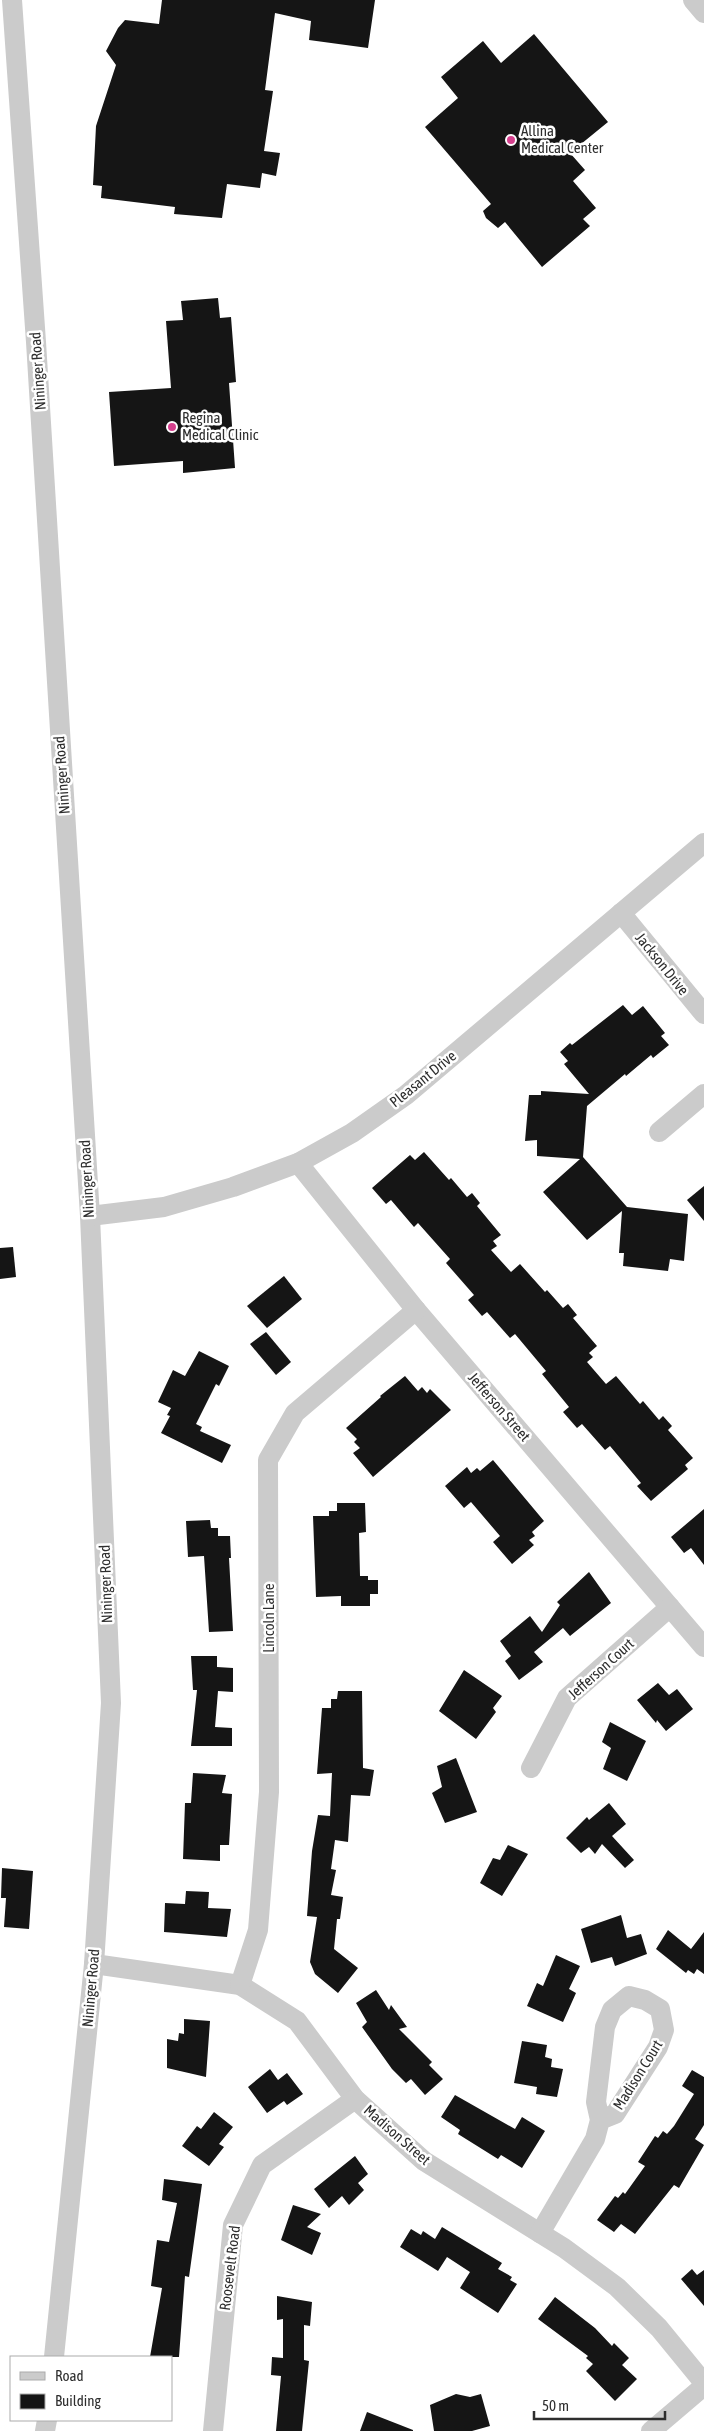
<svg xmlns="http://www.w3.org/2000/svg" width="704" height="2431" font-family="'Asap Condensed',sans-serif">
	<rect width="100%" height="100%" fill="#fff"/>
	<g fill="#151515">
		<polygon points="162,0 375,0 368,48 309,40 311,21 275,13 265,90 273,91 264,151 280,153 276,176 262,173 260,188 227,184 222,218 174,214 175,207 101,198 102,186 93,185 96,126 116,65 106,51 118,28 125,20 159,24"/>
		<polygon points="534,34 608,122 570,153 585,170 573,181 596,208 583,219 590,226 542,267 505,222 498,228 486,218 483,211 491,204 425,127 458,98 441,77 483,41 501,63"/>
		<polygon points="218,298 220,318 231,317 236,382 229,383 235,468 183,473 183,461 114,466 109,392 171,388 166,321 183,320 181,301"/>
		<polygon points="623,1005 632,1015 643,1006 665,1033 661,1036 669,1045 653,1058 651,1055 626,1076 625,1074 587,1106 583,1157 627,1207 688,1214 684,1261 670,1259 668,1271 623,1266 624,1253 619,1253 622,1211 587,1240 543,1192 580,1159 537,1156 537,1140 525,1141 529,1095 541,1095 541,1091 589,1094 564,1064 568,1061 560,1052 570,1043 572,1045"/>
		<polygon points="424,1152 449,1180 451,1178 467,1197 472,1193 480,1203 477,1206 501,1235 493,1241 497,1246 491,1250 511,1272 520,1264 545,1292 547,1290 563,1308 568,1304 577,1315 573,1318 597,1346 589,1353 593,1357 587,1362 606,1384 616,1376 640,1404 643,1401 659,1420 663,1416 672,1426 668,1430 693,1458 685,1465 688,1469 651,1501 637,1486 641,1483 610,1446 605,1450 582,1424 577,1428 563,1412 569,1407 542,1374 546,1371 515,1334 510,1338 487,1312 482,1316 468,1300 474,1295 446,1263 450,1259 418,1223 414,1227 391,1200 386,1204 372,1188 410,1155 415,1160"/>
		<polygon points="704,1186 704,1221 687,1200"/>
		<polygon points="13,1247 16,1277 0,1279 0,1248"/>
		<polygon points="284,1276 302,1299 267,1328 247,1306"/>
		<polygon points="266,1332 291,1362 276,1375 250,1344"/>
		<polygon points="199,1351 229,1366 219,1386 216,1384 196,1424 202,1427 200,1431 231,1445 222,1463 161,1433 170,1416 167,1415 171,1408 158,1402 173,1370 185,1376"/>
		<polygon points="405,1376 418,1391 422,1387 427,1393 430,1389 451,1410 373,1477 353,1453 360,1448 354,1442 357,1439 346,1428 381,1397 380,1396"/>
		<polygon points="493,1460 544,1521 532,1532 535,1536 529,1540 534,1545 512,1564 493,1542 500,1536 471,1502 464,1508 445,1486 467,1467 471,1473 477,1468 480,1471"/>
		<polygon points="337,1503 365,1503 366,1532 359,1533 360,1576 368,1576 368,1580 378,1580 378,1594 370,1594 370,1606 341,1606 341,1596 316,1597 313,1516 329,1516 329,1511 337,1511"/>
		<polygon points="704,1509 704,1565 691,1548 684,1553 671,1537"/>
		<polygon points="210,1520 211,1528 218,1528 218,1536 230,1536 231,1558 229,1558 233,1631 209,1632 204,1556 188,1557 186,1521"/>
		<polygon points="589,1572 611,1603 570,1636 563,1628 534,1652 543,1662 519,1680 505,1661 511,1656 500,1641 530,1616 542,1632 560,1605 557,1602"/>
		<polygon points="191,1656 217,1656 217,1667 233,1668 233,1692 218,1691 215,1727 232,1728 232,1746 191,1746 197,1690 193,1690"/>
		<polygon points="464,1670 502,1696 493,1708 496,1712 476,1739 439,1711"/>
		<polygon points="658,1683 669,1695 677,1689 693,1709 666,1731 657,1720 656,1723 637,1700"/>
		<polygon points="338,1691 362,1691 363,1768 374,1770 370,1796 351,1795 348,1842 335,1840 331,1869 336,1870 331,1895 343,1897 340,1919 337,1919 334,1949 358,1968 338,1993 315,1974 310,1962 317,1917 307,1916 312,1851 318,1815 330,1816 332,1773 317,1774 322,1708 331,1708 331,1699 337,1699"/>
		<polygon points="610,1722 646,1741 627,1781 603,1769 611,1748 602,1742"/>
		<polygon points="456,1758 477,1812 445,1823 432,1793 442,1787 437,1766"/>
		<polygon points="193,1773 226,1775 222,1793 232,1794 229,1845 220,1845 220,1861 183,1859 185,1803 191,1803"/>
		<polygon points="609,1803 626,1824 612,1836 634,1860 625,1868 602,1844 595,1854 589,1847 581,1853 566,1838 587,1817 589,1820"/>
		<polygon points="508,1845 528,1854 502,1896 480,1883 493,1858 500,1860"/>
		<polygon points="2,1868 33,1871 29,1929 4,1927 6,1898 1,1898"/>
		<polygon points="186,1891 209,1892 208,1908 231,1909 227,1937 164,1932 165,1903 185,1904"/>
		<polygon points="621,1915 627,1938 641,1934 647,1954 615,1966 612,1957 591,1963 581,1929"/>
		<polygon points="668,1930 691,1949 704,1932 704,1974 697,1969 694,1974 688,1970 686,1973 656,1949"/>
		<polygon points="556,1955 580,1966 569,1989 576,1993 563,2022 527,2006 537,1983 543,1986"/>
		<polygon points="376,1990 389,2010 391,2005 407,2027 399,2029 432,2062 429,2065 443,2079 425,2095 411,2079 406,2083 392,2069 362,2027 367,2022 356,2003"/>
		<polygon points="184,2019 210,2021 206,2077 167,2068 167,2039 178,2041 179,2033 184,2034"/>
		<polygon points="522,2041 547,2045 545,2057 552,2059 551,2067 563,2069 557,2097 536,2094 537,2087 514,2083"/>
		<polygon points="270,2069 278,2080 287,2073 303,2094 287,2105 284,2101 267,2113 248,2087"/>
		<polygon points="692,2070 704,2077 704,2125 695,2139 704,2145 679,2188 674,2185 635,2234 621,2224 614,2232 597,2220 615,2196 618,2198 623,2192 625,2194 645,2166 638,2162 655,2136 658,2138 663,2131 667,2134 674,2126 694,2094 682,2086"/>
		<polygon points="455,2095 515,2129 522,2117 545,2131 522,2168 501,2155 498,2159 458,2134 460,2130 441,2117"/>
		<polygon points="214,2112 233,2127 219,2144 224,2147 209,2166 182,2146 197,2126 201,2129"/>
		<polygon points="355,2156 368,2174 358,2183 364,2190 349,2205 342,2196 329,2208 314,2189"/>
		<polygon points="164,2179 202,2184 189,2277 185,2276 179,2357 150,2357 162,2288 151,2286 157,2240 169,2242 177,2203 162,2200"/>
		<polygon points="293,2205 321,2214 307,2227 321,2233 312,2255 281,2240"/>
		<polygon points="442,2227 502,2263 498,2269 512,2277 510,2280 517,2284 498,2313 460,2288 470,2272 447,2257 438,2271 400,2247 411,2229 421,2235 423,2231 435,2239"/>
		<polygon points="692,2269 697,2275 704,2270 704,2306 681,2279"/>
		<polygon points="277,2296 312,2302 310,2326 304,2325 304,2360 309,2361 302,2431 276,2431 281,2376 271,2375 272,2357 283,2358 283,2319 277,2320"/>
		<polygon points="555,2297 595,2328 612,2346 614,2343 629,2358 622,2365 637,2379 615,2401 586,2371 593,2364 586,2358 588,2356 538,2319"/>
		<polygon points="456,2394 470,2397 481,2394 490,2426 472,2431 434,2431 430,2405"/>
		<polygon points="367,2412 413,2430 413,2431 360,2431"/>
	</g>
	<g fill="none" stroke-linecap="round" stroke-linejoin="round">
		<g stroke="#cbcbcb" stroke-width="20">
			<polyline points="12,0 36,342 90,1216 111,1703 94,1964 54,2357"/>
			<polyline points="693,0 704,13"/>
			<polyline points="621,913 704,1014"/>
			<polyline points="659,1132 704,1094"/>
			<polyline points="298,1163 416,1310 704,1647"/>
			<polyline points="90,1216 164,1207 233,1187 298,1163 352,1133 406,1095 704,843"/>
			<polyline points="531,1768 567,1698 670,1607"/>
			<polyline points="94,1964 240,1985 297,2021 355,2099 424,2161 564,2248 617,2287 659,2328 704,2383"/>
			<polyline points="240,1985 258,1930 269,1792 268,1460 295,1413 416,1310"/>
			<polyline points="540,2233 595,2139 600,2120 596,2102 605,2027 612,2010 629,1996 645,2000 660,2009 664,2030 658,2047 615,2114 600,2120"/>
			<polyline points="45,2431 47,2420"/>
			<polyline points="213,2431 233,2225 262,2165 355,2099"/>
			<polyline points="651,2431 704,2386"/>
		</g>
	</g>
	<g fill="#d5408d" stroke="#fff" stroke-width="2">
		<circle cx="511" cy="140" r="5"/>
		<circle cx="172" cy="427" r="5"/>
	</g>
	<g text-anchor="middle" stroke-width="5" stroke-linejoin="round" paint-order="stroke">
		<g font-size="15" fill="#2e2e2e" stroke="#fff" text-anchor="start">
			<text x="521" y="136">Allina<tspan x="521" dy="17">Medical Center</tspan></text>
			<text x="182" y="423">Regina<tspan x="182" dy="17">Medical Clinic</tspan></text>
		</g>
		<g font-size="15" fill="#2e2e2e" stroke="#fff">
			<text transform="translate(38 371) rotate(-94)" y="5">Nininger Road</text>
			<text transform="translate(62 775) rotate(-94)" y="5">Nininger Road</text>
			<text transform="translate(662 964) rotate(51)" y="5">Jackson Drive</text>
			<text transform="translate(423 1079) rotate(-39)" y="5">Pleasant Drive</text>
			<text transform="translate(87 1179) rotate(-93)" y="5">Nininger Road</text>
			<text transform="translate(499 1407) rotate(49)" y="5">Jefferson Street</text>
			<text transform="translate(106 1584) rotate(-92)" y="5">Nininger Road</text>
			<text transform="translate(269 1618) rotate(-90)" y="5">Lincoln Lane</text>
			<text transform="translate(601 1669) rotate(-42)" y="5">Jefferson Court</text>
			<text transform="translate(91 1988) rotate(-85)" y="5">Nininger Road</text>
			<text transform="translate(638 2075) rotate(-58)" y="5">Madison Court</text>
			<text transform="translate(397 2135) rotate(41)" y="5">Madison Street</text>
			<text transform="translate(230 2268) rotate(-83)" y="5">Roosevelt Road</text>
		</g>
	</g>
	<rect x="10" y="2356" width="162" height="65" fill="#ffffff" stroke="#ababab"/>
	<rect x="20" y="2372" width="25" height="8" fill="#cbcbcb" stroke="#ababab"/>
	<text x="55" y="2381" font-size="15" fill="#2e2e2e">Road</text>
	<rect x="20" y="2394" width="25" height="15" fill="#151515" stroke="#ababab"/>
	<text x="55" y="2406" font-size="15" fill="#2e2e2e">Building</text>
	<path d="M534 2411v8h131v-8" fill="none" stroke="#2e2e2e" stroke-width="2.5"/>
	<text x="542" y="2411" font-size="15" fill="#2e2e2e" stroke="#ffffff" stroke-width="4" paint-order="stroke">50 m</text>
</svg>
